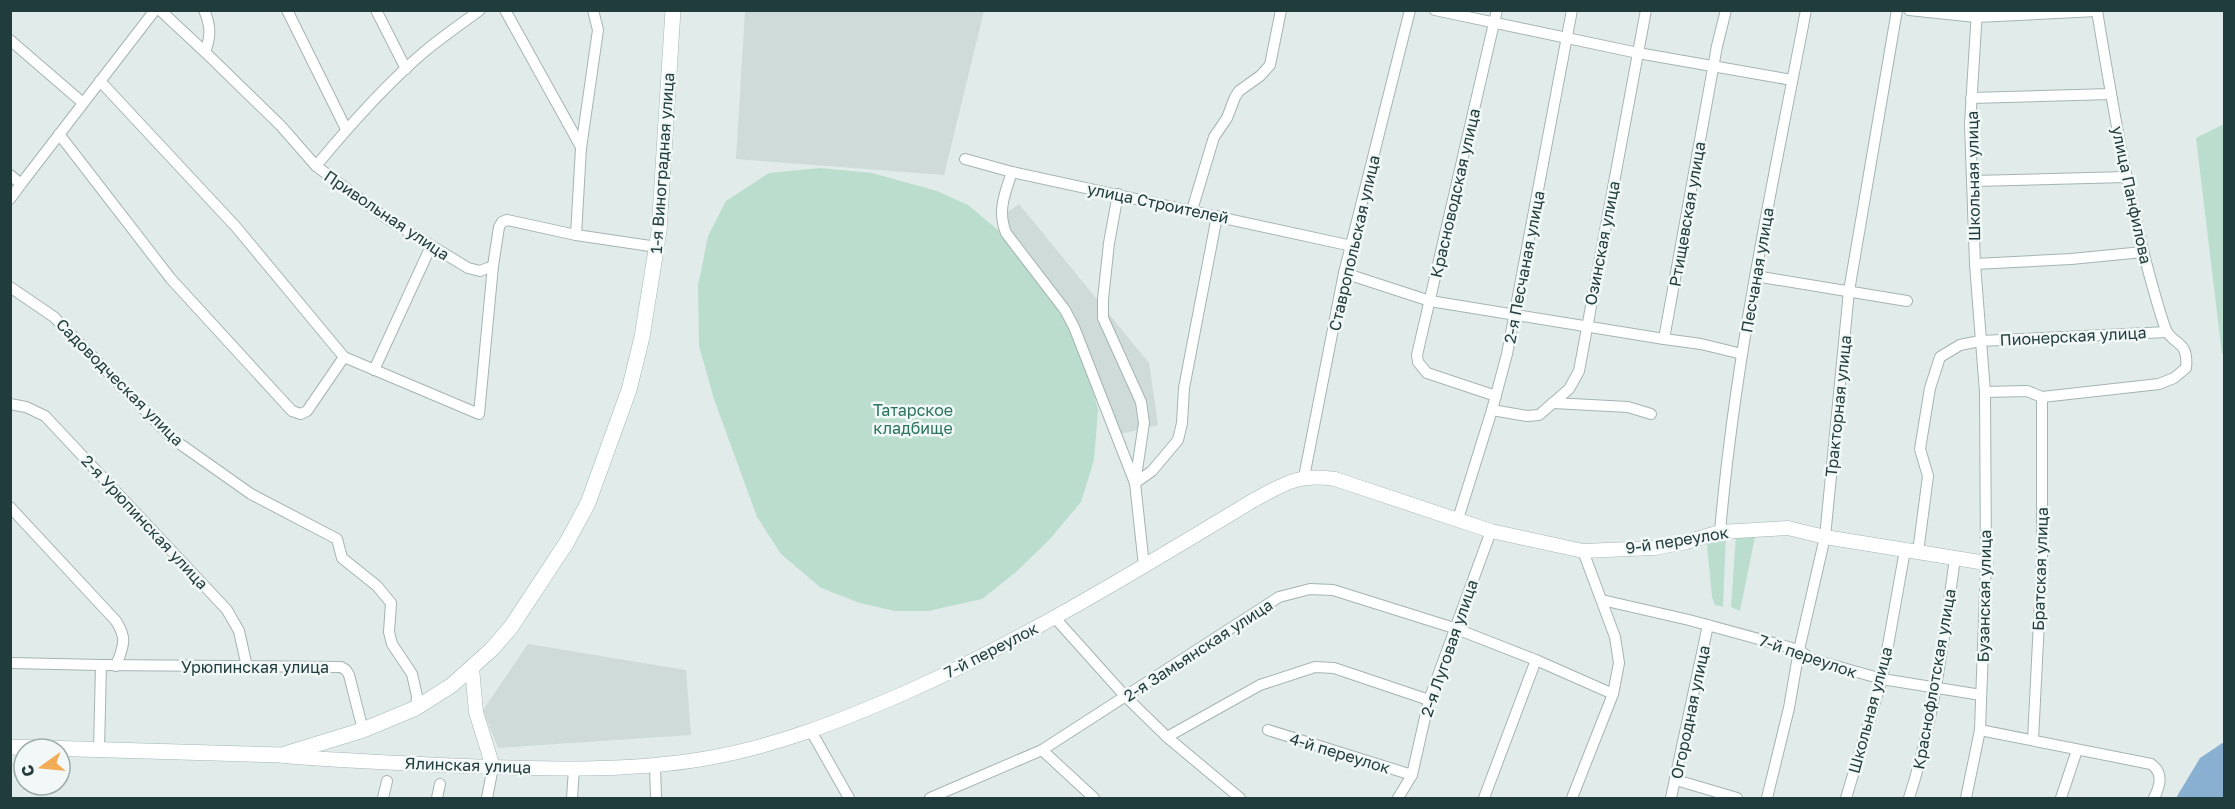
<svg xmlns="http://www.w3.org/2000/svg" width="2235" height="809" font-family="'Golos Text',sans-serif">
	<rect width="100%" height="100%" fill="#e1ecea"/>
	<g fill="#cfdbd9">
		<polygon points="745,11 984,11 944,175 736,159"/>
		<polygon points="1019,204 1149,363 1158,425 1121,434 1068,307 997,220"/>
		<polygon points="528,644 686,670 691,735 498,748 483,710"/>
	</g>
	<g fill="#baddce">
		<polygon points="2224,124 2224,354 2222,354 2196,138"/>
		<polygon points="820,168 872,173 937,191 968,205 998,230 1034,275 1068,325 1088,370 1098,410 1094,460 1081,502 1050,539 1016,572 982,599 928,611 895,611 860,603 821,588 781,554 757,517 714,399 699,346 698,286 708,236 726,201 769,173"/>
		<polygon points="1756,532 1740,611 1731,607 1736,534"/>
		<polygon points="1726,534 1723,607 1715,605 1712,597 1706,535"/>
	</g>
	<polygon fill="#89b0d1" points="2224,742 2224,798 2176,798 2200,758"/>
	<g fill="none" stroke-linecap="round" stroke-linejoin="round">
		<g stroke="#a4b4b2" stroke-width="12">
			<g id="minor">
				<polyline points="160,10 205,52"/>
				<path d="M204,10C211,26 211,36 205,52L281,126L316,166L386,218L468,268L480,271L493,266L499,227L502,222L507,220L576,235L657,247"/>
				<polyline points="287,10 346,129"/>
				<polyline points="376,10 406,69"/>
				<polyline points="505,10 581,147"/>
				<polyline points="1435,10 1638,53 1792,80"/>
				<polyline points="1726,10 1717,46 1664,339 1701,344 1742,354"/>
				<polyline points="1909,10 1976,17 2097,11"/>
				<polyline points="10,40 83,103"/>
				<polyline points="100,81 236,227 344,357 479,414 493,266"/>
				<polyline points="1971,98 2111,94"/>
				<polyline points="59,134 171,279 292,411 301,414 307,411 344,357"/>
				<polyline points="965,159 1012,172 1352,246"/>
				<path d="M316,166C349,126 384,86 424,52C442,37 461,24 480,10"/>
				<path d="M1012,172C1005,193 997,211 1006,233L1065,310L1074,327L1135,483L1144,566"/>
				<polyline points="10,175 21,184 10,199"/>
				<polyline points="1973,181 2126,177"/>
				<polyline points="21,184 155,10"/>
				<polyline points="1118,194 1109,243 1103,299 1103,318 1141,402 1144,423 1135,483"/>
				<polyline points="1192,210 1214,137 1227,118 1235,97 1239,91 1260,76 1270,65 1281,10"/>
				<polyline points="576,235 581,148 598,30 593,10"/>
				<polyline points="1975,264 2071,259 2143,252"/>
				<polyline points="1344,273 1430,301 1664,339"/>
				<polyline points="1755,276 1907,301"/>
				<polyline points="10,287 54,317 173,439 251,494 337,539 342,558 377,586 391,603 389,632 392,644 412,674 417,696 416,708"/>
				<polyline points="374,370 431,246"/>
				<path d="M1985,392L2027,391L2042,397L2159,384L2174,378L2186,368C2189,340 2173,345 2166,330C2160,314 2156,298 2151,281C2127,192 2112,101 2097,11"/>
				<polyline points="1496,396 1427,373 1418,362 1417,355 1497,10"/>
				<polyline points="1553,403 1628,407 1651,414"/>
				<polyline points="10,404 26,407 45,416 227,610 239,631 247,667"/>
				<polyline points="1492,410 1527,416 1539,415 1569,389 1579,371 1646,10"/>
				<polyline points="1304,477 1344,273 1410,10"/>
				<polyline points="1135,483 1152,471 1178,440 1182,423 1184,388 1217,216"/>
				<path d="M10,507L116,621C128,640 123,646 116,666"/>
				<polyline points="1458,519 1492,410 1507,354 1572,10"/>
				<path d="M1720,532C1735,356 1773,183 1806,10"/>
				<polyline points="1918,552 1928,476 1920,449 1930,388 1940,357 1960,345 1980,341 2167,332"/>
				<polyline points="1602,600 1689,620 1799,650 1811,659 1882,679 1981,695"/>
				<polyline points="1055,618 1125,696 1167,737 1240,798"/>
				<polyline points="10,663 101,665 99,749"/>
				<polyline points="101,665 341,667 346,670 349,675 363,730"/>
				<polyline points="1268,730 1412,775"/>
				<path d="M1980,730L2151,764C2164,773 2160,786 2154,798"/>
				<polyline points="811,731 849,798"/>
				<polyline points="1167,737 1260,685 1315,667 1334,668 1429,700"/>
				<polyline points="2033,740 2042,562 2042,397"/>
				<polyline points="1042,750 1094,798"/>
				<polyline points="655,766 656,798"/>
				<polyline points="1676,780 1737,798"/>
				<polyline points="383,798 387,781"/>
				<polyline points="437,798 440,784"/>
				<polyline points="487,798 493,767"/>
				<polyline points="572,798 574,769"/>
				<polyline points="930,798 1042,750 1279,597 1310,589 1333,590 1454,628 1536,660 1613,694"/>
				<polyline points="1398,798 1412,775 1429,700 1491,531"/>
				<polyline points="1484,798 1536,660"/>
				<polyline points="1572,798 1613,694 1619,663 1615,637 1583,551"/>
				<polyline points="1671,798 1708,625"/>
				<polyline points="1767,798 1789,708 1799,650 1825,537 1849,291 1897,10"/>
				<polyline points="1846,798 1882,679 1905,550"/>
				<path d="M1909,798C1934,721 1944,638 1955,558"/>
				<polyline points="1966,798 1980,730 1986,563 1985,392 1975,264 1970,124 1977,10"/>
				<polyline points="2061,798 2077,750"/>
			</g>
		</g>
		<g stroke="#a4b4b2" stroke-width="15">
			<g id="tertiary">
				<polyline points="472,668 476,712 493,767"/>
				<path d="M284,756C344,761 404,763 465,766C545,769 624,772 703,759C775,747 843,720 909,691C1029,637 1141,568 1254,500C1284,484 1299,473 1335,479L1491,531L1583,551L1654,548L1686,542L1720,532L1788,528L1825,537L1986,563"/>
			</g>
		</g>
		<g stroke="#9fb7b6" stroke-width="16">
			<polyline id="secondary" points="10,747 282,755 363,730 416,708 452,685 492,649 511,627 567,542 588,503 629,390 642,337 659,231 673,10"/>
		</g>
		<use href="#minor" stroke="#fff" stroke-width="10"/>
		<use href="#tertiary" stroke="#fff" stroke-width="14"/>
		<use href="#secondary" stroke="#fff" stroke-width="15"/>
	</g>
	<g text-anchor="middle" stroke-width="5" stroke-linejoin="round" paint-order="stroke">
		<g font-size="16" fill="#213c3c" stroke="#f1f8f7">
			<text transform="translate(662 163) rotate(-86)" y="6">1-я Виноградная улица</text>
			<text transform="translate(1973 176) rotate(-91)" y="6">Школьная улица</text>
			<text transform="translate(1455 193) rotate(-77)" y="6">Красноводская улица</text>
			<text transform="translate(2132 195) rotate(78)" y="6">улица Панфилова</text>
			<text transform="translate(1158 203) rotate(12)" y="6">улица Строителей</text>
			<text transform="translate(1687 214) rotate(-80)" y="6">Ртищевская улица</text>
			<text transform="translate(387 215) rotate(34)" y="6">Привольная улица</text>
			<text transform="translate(1354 243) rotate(-77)" y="6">Ставропольская улица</text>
			<text transform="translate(1602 243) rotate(-79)" y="6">Озинская улица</text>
			<text transform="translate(1524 267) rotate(-79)" y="6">2-я Песчаная улица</text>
			<text transform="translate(1757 270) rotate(-80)" y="6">Песчаная улица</text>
			<text transform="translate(2073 336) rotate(-3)" y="6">Пионерская улица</text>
			<text transform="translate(120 382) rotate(45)" y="6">Садоводческая улица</text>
			<text transform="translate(1838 406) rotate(-84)" y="6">Тракторная улица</text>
			<text transform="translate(145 522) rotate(47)" y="6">2-я Урюпинская улица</text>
			<text transform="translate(1677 540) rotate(-9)" y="6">9-й переулок</text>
			<text transform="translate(2040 569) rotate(-88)" y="6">Братская улица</text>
			<text transform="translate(1984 596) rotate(-89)" y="6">Бузанская улица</text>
			<text transform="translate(1449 648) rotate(-71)" y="6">2-я Луговая улица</text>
			<text transform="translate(991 650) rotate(-27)" y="6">7-й переулок</text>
			<text transform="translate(1198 650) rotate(-33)" y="6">2-я Замьянская улица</text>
			<text transform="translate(1808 656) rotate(19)" y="6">7-й переулок</text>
			<text x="255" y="673">Урюпинская улица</text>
			<text transform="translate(1934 679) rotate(-80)" y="6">Краснофлотская улица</text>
			<text transform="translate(1870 710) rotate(-75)" y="6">Школьная улица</text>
			<text transform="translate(1690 712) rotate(-78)" y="6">Огородная улица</text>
			<text transform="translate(1340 753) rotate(17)" y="6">4-й переулок</text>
			<text transform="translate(468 765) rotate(2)" y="6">Ялинская улица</text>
		</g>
		<g font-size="16" fill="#2b735c" stroke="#f1f8f7">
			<text x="913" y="416">Татарское<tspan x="913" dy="18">кладбище</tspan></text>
		</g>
	</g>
	<rect width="2235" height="809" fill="none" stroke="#213c3c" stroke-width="24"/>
	<g transform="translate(42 767) rotate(255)"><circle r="28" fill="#f1f8f7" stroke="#9eadac" stroke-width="1.5"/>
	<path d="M0-4.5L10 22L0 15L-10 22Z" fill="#f2ac58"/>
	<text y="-9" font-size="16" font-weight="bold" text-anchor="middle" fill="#213c3c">С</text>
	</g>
</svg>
